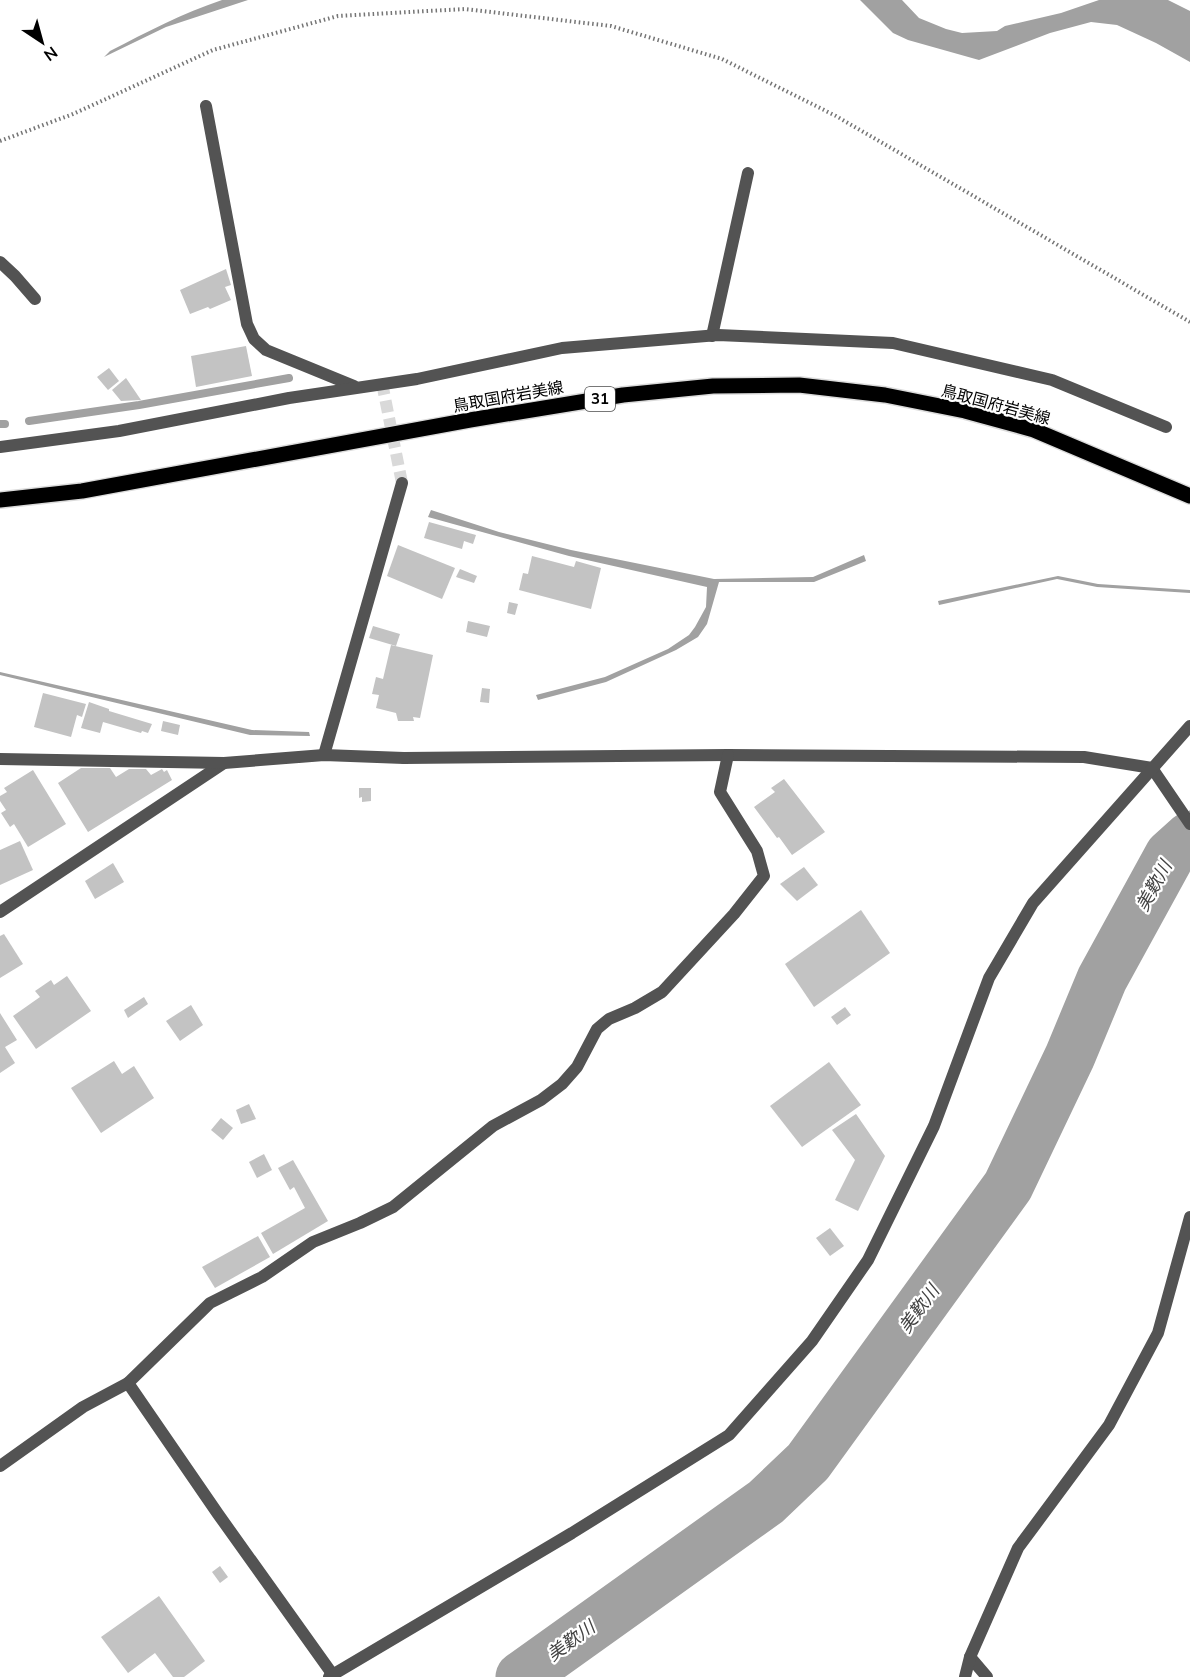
<svg xmlns="http://www.w3.org/2000/svg" width="1190" height="1677" font-family="'Nunito Sans','Noto Sans JP',sans-serif">
	<rect width="100%" height="100%" fill="#fff"/>
	<g fill="#a1a1a1">
		<path d="M222,0H248L166,27L104,57L110,51C147,32 183,13 222,0Z"/>
		<polygon points="860,0 902,0 919,18 946,29 962,33 997,31 1005,26 1061,13 1099,0 1168,0 1190,11 1190,62 1156,43 1117,25 1091,22 1050,33 979,60 908,40 893,33"/>
		<polygon points="431,510 499,532 571,550 714,579 813,577 864,555 866,561 814,582 719,582 707,624 698,637 676,650 606,682 538,700 536,695 605,677 668,649 689,635 695,627 706,607 707,587 569,556 428,517"/>
		<polygon points="1058,576 1098,584 1190,590 1190,593 1097,587 1057,579 939,605 938,601"/>
		<polygon points="0,672 252,730 309,732 310,736 250,735 0,675"/>
		<polygon points="1190,810 1190,847 1173,866 1136,935 1121,929 1172,830"/>
	</g>
	<g fill="none" stroke-linecap="round" stroke-linejoin="round">
		<g stroke="#a1a1a1" stroke-width="8">
			<polyline points="29,421 139,405 289,378"/>
			<polyline points="0,424 5,424"/>
		</g>
		<polyline stroke="#a1a1a1" stroke-width="51" points="521,1677 766,1502 808,1462 1008,1186 1070,1056 1102,979 1170,855 1190,837"/>
	</g>
	<g fill="#c3c3c3">
		<polygon points="226,269 231,285 225,287 231,300 210,309 208,307 190,314 180,290"/>
		<polygon points="246,346 252,376 196,387 191,356"/>
		<polygon points="109,368 119,381 108,390 97,377"/>
		<polygon points="126,378 141,400 121,401 112,390"/>
		<polygon points="429,522 476,535 473,544 464,541 462,549 424,538"/>
		<polygon points="398,545 455,568 442,599 387,576"/>
		<polygon points="532,556 574,567 576,561 601,568 591,609 519,590 523,573 528,574"/>
		<polygon points="460,569 477,576 474,583 456,577"/>
		<polygon points="509,602 518,604 515,615 507,613"/>
		<polygon points="468,621 490,626 487,637 466,632"/>
		<polygon points="373,626 400,634 396,646 369,638"/>
		<polygon points="391,645 433,655 420,718 413,717 414,721 398,721 396,713 376,708 379,695 372,694 376,677 383,679"/>
		<polygon points="482,688 490,689 489,703 480,702"/>
		<polygon points="43,693 86,704 82,717 77,715 71,737 34,727"/>
		<polygon points="89,702 109,709 109,711 152,724 148,733 142,731 141,733 103,722 100,733 81,728"/>
		<polygon points="163,721 180,725 178,735 161,731"/>
		<polygon points="81,768 110,768 116,777 129,769 146,769 151,775 162,769 164,772 167,770 172,780 88,832 58,783"/>
		<polygon points="33,770 66,824 28,847 14,824 10,827 1,813 6,810 0,801 0,796 7,792 4,788"/>
		<polygon points="784,779 825,832 792,855 779,837 777,838 754,807 775,792 771,788"/>
		<polygon points="359,788 371,788 371,801 362,802 362,797 359,798"/>
		<polygon points="20,841 33,870 0,885 0,850"/>
		<polygon points="113,863 124,882 95,899 85,881"/>
		<polygon points="804,867 818,885 797,901 780,884"/>
		<polygon points="861,910 890,953 814,1007 785,964"/>
		<polygon points="4,934 23,964 0,978 0,936"/>
		<polygon points="67,976 91,1011 36,1049 13,1016 40,997 35,991 51,980 54,985"/>
		<polygon points="144,997 148,1004 128,1018 124,1010"/>
		<polygon points="191,1005 203,1025 180,1041 166,1021"/>
		<polygon points="845,1007 851,1015 837,1025 831,1017"/>
		<polygon points="0,1013 17,1040 5,1047 15,1063 0,1073"/>
		<polygon points="114,1061 122,1074 134,1066 154,1098 101,1133 71,1088"/>
		<polygon points="829,1062 861,1105 802,1147 770,1106"/>
		<polygon points="249,1104 256,1119 241,1124 236,1110"/>
		<polygon points="856,1114 885,1156 858,1211 835,1200 855,1160 832,1130"/>
		<polygon points="221,1118 233,1128 223,1140 211,1130"/>
		<polygon points="264,1154 272,1170 257,1178 249,1162"/>
		<polygon points="293,1160 328,1221 273,1254 261,1233 305,1208 294,1187 290,1190 278,1168"/>
		<polygon points="830,1228 844,1246 830,1256 816,1238"/>
		<polygon points="258,1236 270,1257 215,1288 202,1267"/>
		<polygon points="220,1566 228,1577 220,1583 212,1572"/>
		<polygon points="159,1596 205,1661 184,1677 173,1677 155,1653 128,1673 101,1637"/>
	</g>
	<g fill="none" stroke-linecap="round" stroke-linejoin="round">
		<polyline stroke="#d9d9d9" stroke-width="12" stroke-dasharray="12 6" stroke-linecap="butt" points="382,383 402,483"/>
		<g stroke="#dbdbdb" stroke-width="18">
			<polyline id="primary" points="0,500 82,491 470,420 623,395 713,386 799,385 885,395 965,411 1034,430 1190,496"/>
		</g>
		<polyline stroke="#757575" stroke-width="4" stroke-dasharray="1.5 3" stroke-linecap="butt" points="0,141 73,114 213,50 338,16 465,9 611,26 722,59 836,116 1190,322"/>
		<g stroke="#535353" stroke-width="12">
			<polyline points="206,106 247,324 254,339 266,350 354,386"/>
			<polyline points="0,262 15,276 35,299"/>
			<polyline points="712,336 748,173"/>
			<polyline points="0,447 119,431 289,398 417,379 562,348 718,335 893,343 1052,380 1166,427"/>
			<polyline points="324,755 402,483"/>
			<polyline points="404,758 728,755 1084,757 1152,768 1190,824"/>
			<polyline points="0,912 224,763"/>
			<polyline points="128,1383 218,1514 333,1675"/>
			<polyline points="0,1466 83,1407 128,1383 210,1303 262,1277 313,1242 360,1223 393,1207 493,1126 541,1100 562,1084 577,1067 597,1029 609,1019 635,1008 662,992 734,914 764,876 757,851 720,792 728,755"/>
			<polyline points="970,1657 987,1677"/>
			<polyline points="965,1677 970,1657 1018,1548 1109,1425 1158,1333 1190,1217"/>
		</g>
		<g stroke="#535353" stroke-width="12">
			<polyline points="0,759 224,763 324,755 404,758"/>
			<polyline points="329,1677 572,1533 729,1435 812,1341 868,1260 934,1126 989,978 1033,903 1190,726"/>
		</g>
		<use href="#primary" stroke="#000" stroke-width="15"/>
	</g>
	<g text-anchor="middle" stroke-width="4.5" stroke-linejoin="round" paint-order="stroke">
		<rect fill="#fff" stroke="#4c4c4c" stroke-width="1.5" x="585" y="387" width="30" height="24" rx="4.5"/>
		<g font-size="15" font-weight="bold" fill="#000">
			<text x="600" y="404">31</text>
		</g>
		<g font-size="16" fill="#000" stroke="#fff">
			<text transform="translate(508 396) rotate(-10)" y="6">鳥取国府岩美線</text>
			<text transform="translate(996 404) rotate(15)" y="6">鳥取国府岩美線</text>
		</g>
		<g font-size="18" font-style="italic" fill="#424242" stroke="#fff">
			<text transform="translate(1154 886) rotate(-61)" y="6">美歎川</text>
			<text transform="translate(919 1309) rotate(-54)" y="6">美歎川</text>
			<text transform="translate(571 1641) rotate(-36)" y="6">美歎川</text>
		</g>
	</g>
	<g transform="translate(42 42) rotate(144)" stroke="#ffffff" stroke-width="4.5" paint-order="stroke">
	<path d="M0-4.5L10 22L0 15L-10 22Z" fill="#000000"/>
	<text y="-9" font-size="16" font-weight="bold" text-anchor="middle" fill="#000000">N</text>
	</g>
</svg>
